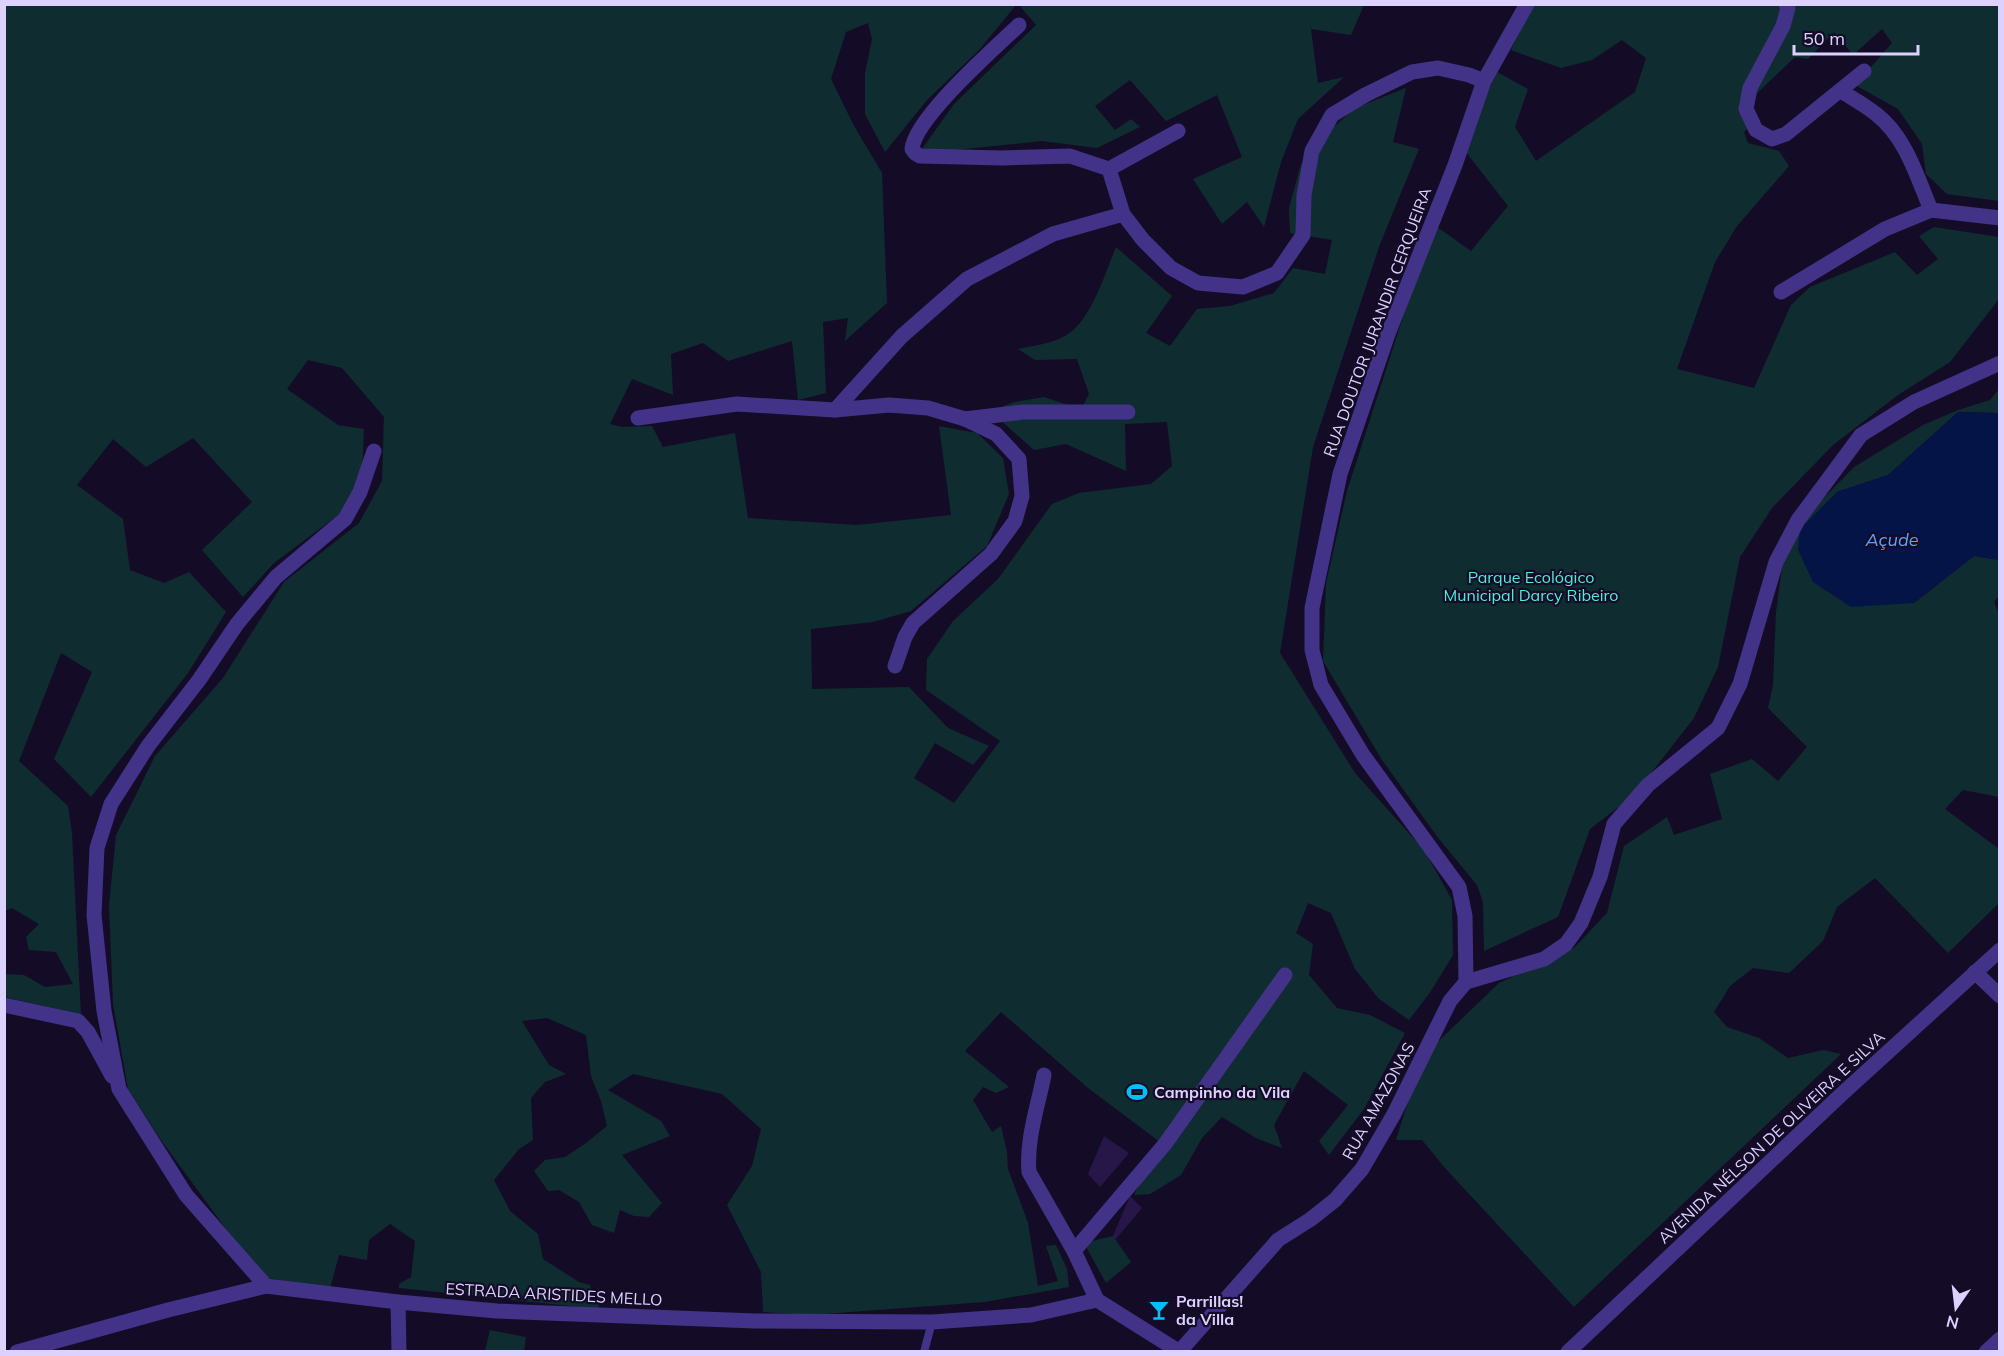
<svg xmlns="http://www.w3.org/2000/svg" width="2004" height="1356" font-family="Mulish,sans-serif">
	<rect width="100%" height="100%" fill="#140c26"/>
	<g fill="#0f2d30">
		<path d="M5,5H1016L979,50L927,100L885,152L865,114V73L872,39L868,23L846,32L831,79L854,126L882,173L887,303L845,341L848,318L823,322L826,393L798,400L792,341L728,361L703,343L671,354L673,395L632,379L610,424L622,427L652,426L663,447L735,433L748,518L857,525L951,515L939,426L977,433L1003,458L1009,494L987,546L911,611L873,622L811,629L812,689L909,687L948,728L989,746L973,765L935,743L914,778L954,803L1000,741L926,690L927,659L953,621L998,579L1052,504L1079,493L1151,484L1172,466L1167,422L1125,424L1126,471L1066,444L1034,450L990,411L1015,402L1044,397L1081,409L1089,394L1077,359L1035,360L1018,349C1033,346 1049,344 1063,337C1090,325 1105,273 1116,247L1172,296L1146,333L1170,346L1197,309L1230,306L1274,293L1293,268L1325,274L1332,240L1290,233L1289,208L1301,164L1329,131L1355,108L1406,88L1393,142L1419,149L1380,244L1313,447L1280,653L1355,773L1424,850L1452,900L1453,955L1431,991L1409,1020L1379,999L1355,969L1331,913L1308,903L1296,933L1313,944L1309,975L1337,1008L1370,1015L1405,1033L1364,1109L1329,1155L1319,1141L1348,1105L1304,1071L1274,1125L1282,1148L1256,1138L1222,1117L1202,1138L1181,1175L1150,1194L1134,1195L1160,1142L1088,1088L1001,1012L965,1051L1009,1087L996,1093L983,1087L973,1100L992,1132L1001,1126L1007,1152L1008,1169L1028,1223L1038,1286L1058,1281L1046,1246L1056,1245L1067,1269L1069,1287L985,1302L810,1315L763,1312L761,1272L727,1205L752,1166L761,1129L722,1094L633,1074L608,1090L661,1121L670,1136L622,1155L662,1203L649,1217L634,1216L620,1210L614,1233L592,1225L579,1202L559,1190L548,1191L534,1171L545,1160L565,1157L586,1143L607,1126L601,1101L591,1076L586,1035L547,1018L522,1021L549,1065L566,1074L545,1082L531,1098L533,1140L519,1149L494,1180L510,1211L538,1234L543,1259L579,1282L590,1285L600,1309L399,1288V1284L411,1277L415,1241L390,1224L369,1240L367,1260L339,1255L330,1289L268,1278L226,1229L161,1140L128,1089L113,1004L109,905L116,835L155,756L223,678L284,582L359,523L382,481L384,417L342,368L308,360L287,389L338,425L364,429L362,478L345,510L274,563L243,597L202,550L252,502L193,438L146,467L113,439L77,485L123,519L130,570L164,583L189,572L226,612L188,673L91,797L54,759L92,672L61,653L19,761L68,806L72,833L81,1017L57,1009L5,997V974L24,975L45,987L73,984L56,952L29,950L26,937L39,924L12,908L5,911Z"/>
		<polygon points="1019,5 1364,5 1351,35 1311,29 1318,83 1344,77 1298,119 1281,162 1264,227 1247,202 1222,224 1193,179 1242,157 1217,95 1166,121 1130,80 1095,106 1115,130 1131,119 1140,127 1097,148 1042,141 936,152 922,149 954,104 1036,25"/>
		<polygon points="1533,5 1999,5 1999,201 1947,194 1926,174 1922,144 1898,109 1855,85 1892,43 1882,29 1853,55 1834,32 1808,59 1795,57 1748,102 1757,119 1744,132 1748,143 1779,151 1789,166 1737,226 1715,262 1677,369 1754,388 1791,305 1810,287 1895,252 1917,275 1938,259 1919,236 1934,227 1999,237 1999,299 1950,362 1898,395 1833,445 1772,508 1740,557 1718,667 1694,718 1634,795 1590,829 1558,917 1484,951 1483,902 1477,885 1439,839 1382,760 1323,661 1326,583 1347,491 1433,224 1471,251 1508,206 1462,147 1497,72 1528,89 1515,127 1536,161 1635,92 1646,58 1622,40 1592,60 1561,68 1511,50"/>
		<polygon points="1999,389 1999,413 1958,412 1888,475 1837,492 1914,603 1974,556 1999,560 1999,596 1994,602 2000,617 1999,797 1963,790 1945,809 1999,849 1999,903 1948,953 1875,878 1837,907 1823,941 1789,973 1753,968 1730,986 1714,1012 1727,1027 1759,1038 1788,1058 1823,1050 1841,1054 1574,1307 1445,1168 1422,1140 1396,1140 1422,1057 1499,983 1574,948 1607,913 1624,846 1667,817 1674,835 1722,819 1710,774 1752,759 1778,781 1807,747 1768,708 1773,685 1776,612 1784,551 1820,502 1854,467 1923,425 1958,410 1990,400"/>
		<polygon points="1113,1236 1131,1262 1106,1283 1084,1243"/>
		<polygon points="490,1330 526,1337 524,1351 485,1351"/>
	</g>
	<polygon fill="#051446" points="1958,412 1999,413 1999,560 1974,556 1914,603 1851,607 1813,582 1798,550 1800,529 1837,492 1888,475"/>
	<g fill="#271648">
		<polygon points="1104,1136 1129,1153 1100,1187 1088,1174"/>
		<polygon points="1130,1196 1142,1208 1115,1240 1113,1236"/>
	</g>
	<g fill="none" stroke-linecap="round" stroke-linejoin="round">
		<polyline stroke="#423389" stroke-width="8" points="924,1352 932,1322"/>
		<g stroke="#423389" stroke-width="15">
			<polyline points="1786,4 1788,8 1783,26 1750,88 1746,109 1756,130 1772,139 1786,134 1864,71"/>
			<path d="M1019,25C994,49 915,118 912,149L915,153L920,156L1002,158L1070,156L1109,169"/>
			<path d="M1841,91C1852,98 1865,105 1876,114C1906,137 1917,177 1931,210"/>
			<polyline points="1178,131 1109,169 1123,214 1143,240 1171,268 1198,283 1243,287 1277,273 1303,235 1304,195 1312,151 1332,115 1365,95 1412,72 1438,68 1469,75 1484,81"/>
			<polyline points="1781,292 1885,229 1931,210 2000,218"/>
			<polyline points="835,410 889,405 928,408 965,419 996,434 1019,459 1022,496 1015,521 991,554 913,623 905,637 895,666"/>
			<polyline points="638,418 737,404 835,410 902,336 967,279 1053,234 1123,214"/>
			<polyline points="965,419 1023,412 1128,412"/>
			<polyline points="1975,972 2000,996"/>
			<polyline points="1466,982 1465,916 1459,887 1363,755 1321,685 1312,650 1312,608 1340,474 1388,334 1455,165 1484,81 1527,4"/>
			<polyline points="1466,982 1544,959 1566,944 1581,923 1600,877 1614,824 1648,785 1718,728 1740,684 1776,562 1798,520 1861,435 1914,402 2000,363"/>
			<polyline points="4,1005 78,1021 88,1032 112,1076"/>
			<path d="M1044,1075C1038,1106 1026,1140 1029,1172L1074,1251L1097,1300L1180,1352"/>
			<polyline points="1074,1251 1165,1144 1285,975"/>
			<polyline points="266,1286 186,1195 119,1089 104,1011 94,915 97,848 111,804 148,746 199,680 237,624 276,577 345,519 360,492 374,451"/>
			<polyline points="398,1302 399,1352"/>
			<polyline points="1180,1351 1278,1240 1311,1219 1335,1200 1362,1169 1394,1114 1450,1001 1466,982"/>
			<polyline points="17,1352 168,1310 266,1286 398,1302 497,1311 755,1321 932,1322 1031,1315 1097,1300"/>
			<polyline points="1986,1352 2000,1339"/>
		</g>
		<polyline stroke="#423389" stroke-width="15" points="1568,1352 1844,1092 2000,950"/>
	</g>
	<defs>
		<g id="stadium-bare" transform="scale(1.62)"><path d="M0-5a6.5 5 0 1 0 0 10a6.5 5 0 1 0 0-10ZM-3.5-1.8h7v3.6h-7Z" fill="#00c0fc" stroke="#140c26" stroke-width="2.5" paint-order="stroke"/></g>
		<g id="bar-bare" transform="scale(1.62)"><path d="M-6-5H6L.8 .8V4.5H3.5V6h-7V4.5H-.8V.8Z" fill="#00c0fc" stroke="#140c26" stroke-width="2.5" paint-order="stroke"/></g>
	</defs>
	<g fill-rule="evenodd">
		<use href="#stadium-bare" x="1137" y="1092"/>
		<use href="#bar-bare" x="1159" y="1310"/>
	</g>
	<g text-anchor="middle" stroke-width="4.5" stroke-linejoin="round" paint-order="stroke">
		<g font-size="16" fill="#dcd1ff" stroke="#140c26">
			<text transform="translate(1377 322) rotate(-70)" y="6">RUA DOUTOR JURANDIR CERQUEIRA</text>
			<text transform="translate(1378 1101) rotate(-61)" y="6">RUA AMAZONAS</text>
			<text transform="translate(1771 1137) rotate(-43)" y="6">AVENIDA NÉLSON DE OLIVEIRA E SILVA</text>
			<text transform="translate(554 1294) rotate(3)" y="6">ESTRADA ARISTIDES MELLO</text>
		</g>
		<g font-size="16" fill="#51ebd9" stroke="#140c26">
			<text x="1531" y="583">Parque Ecológico<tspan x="1531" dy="18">Municipal Darcy Ribeiro</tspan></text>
		</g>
		<g font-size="16" font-weight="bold" fill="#dcd1ff" stroke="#140c26" text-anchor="start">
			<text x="1154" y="1098">Campinho da Vila</text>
			<text x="1176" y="1307">Parrillas!<tspan x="1176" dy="18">da Villa</tspan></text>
		</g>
		<g font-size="18" font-style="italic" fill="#5f9fff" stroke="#140c26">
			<text x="1892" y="546">Açude</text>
		</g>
	</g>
	<rect width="2004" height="1356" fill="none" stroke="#dcd1ff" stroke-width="12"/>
	<g transform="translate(1956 1308) rotate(194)" stroke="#140c26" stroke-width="4.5" paint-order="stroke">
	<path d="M0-4.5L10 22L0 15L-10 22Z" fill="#dcd1ff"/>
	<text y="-9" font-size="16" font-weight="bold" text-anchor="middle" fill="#dcd1ff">N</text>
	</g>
	<path d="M1794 45v9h124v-9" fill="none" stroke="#dcd1ff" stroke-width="3"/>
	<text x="1803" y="45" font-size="18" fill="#dcd1ff" stroke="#140c26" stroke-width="4.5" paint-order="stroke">50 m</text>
</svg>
